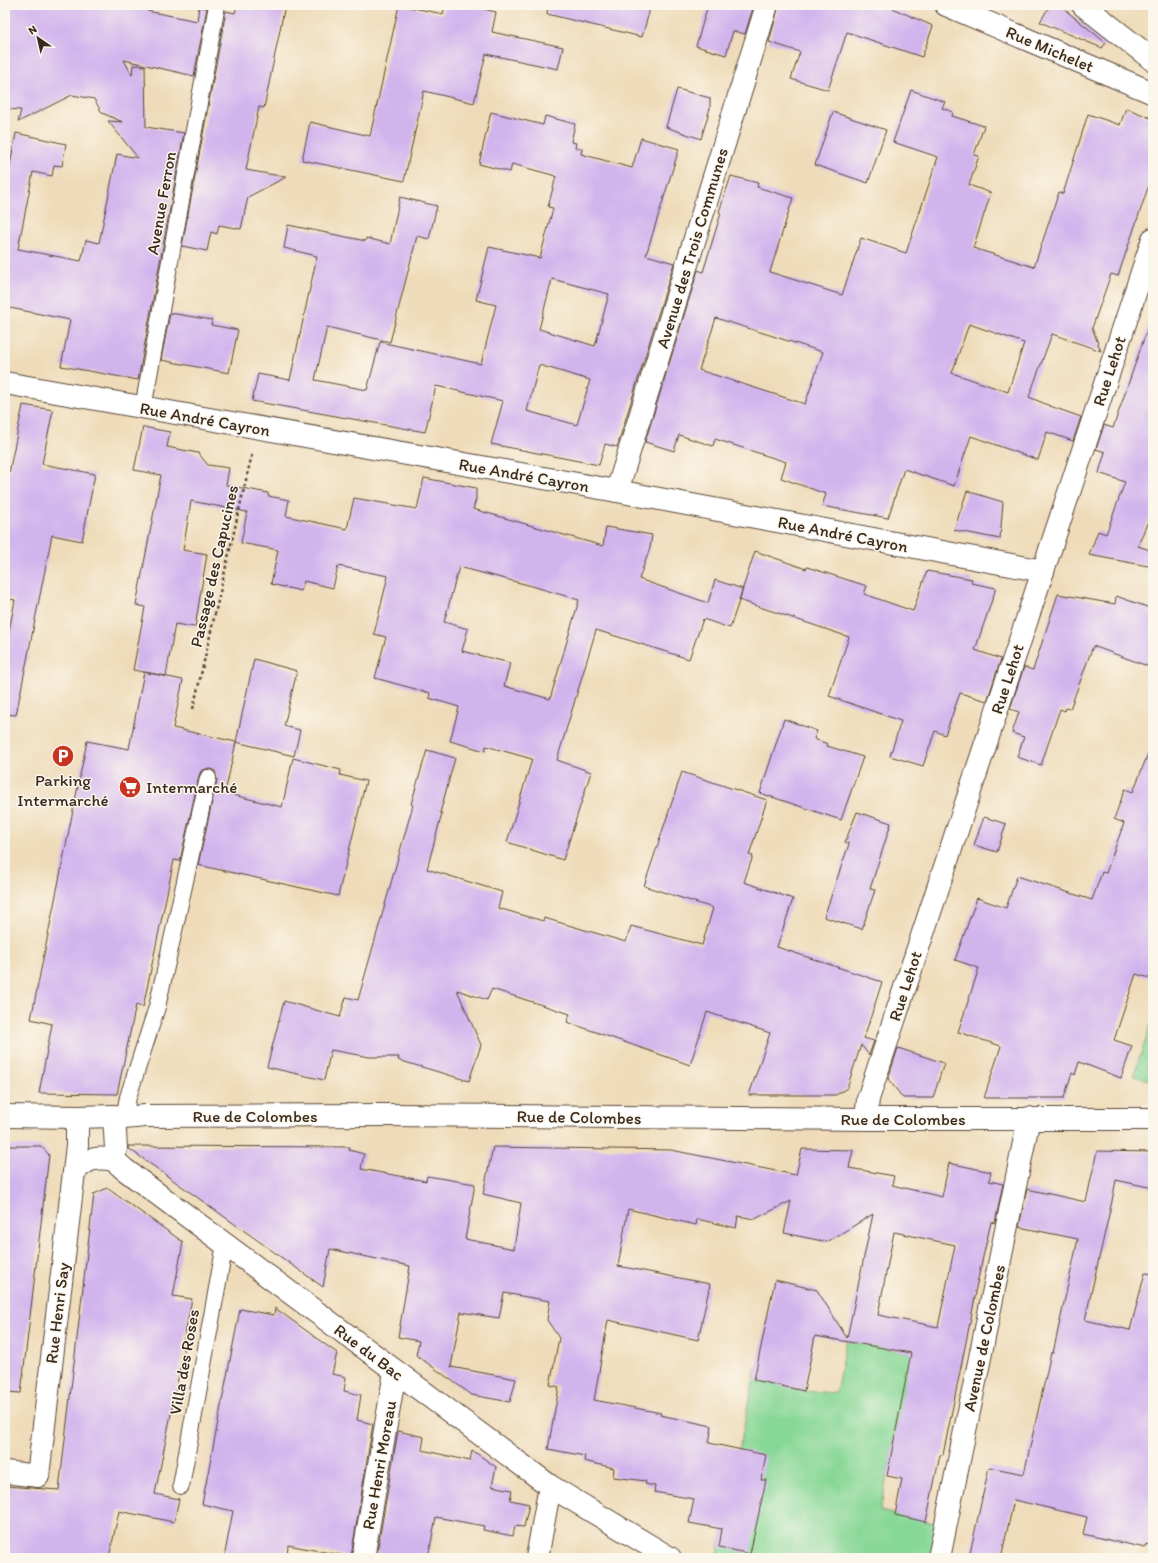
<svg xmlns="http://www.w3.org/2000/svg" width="1158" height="1563" font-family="Itim,sans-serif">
	<defs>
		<pattern id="grass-dots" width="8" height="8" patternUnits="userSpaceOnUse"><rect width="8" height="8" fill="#87d796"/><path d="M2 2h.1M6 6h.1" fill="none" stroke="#75b981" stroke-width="1.8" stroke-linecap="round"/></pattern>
	</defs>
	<rect width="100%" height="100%" fill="#fbf7ec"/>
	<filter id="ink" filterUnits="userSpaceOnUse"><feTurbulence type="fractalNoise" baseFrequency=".025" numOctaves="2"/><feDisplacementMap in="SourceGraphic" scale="8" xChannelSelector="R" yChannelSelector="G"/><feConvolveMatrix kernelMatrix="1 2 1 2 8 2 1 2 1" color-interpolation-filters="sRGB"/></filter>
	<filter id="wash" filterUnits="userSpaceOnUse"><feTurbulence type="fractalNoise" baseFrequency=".012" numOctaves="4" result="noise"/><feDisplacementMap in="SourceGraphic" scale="16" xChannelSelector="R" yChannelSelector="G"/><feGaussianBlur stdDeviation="0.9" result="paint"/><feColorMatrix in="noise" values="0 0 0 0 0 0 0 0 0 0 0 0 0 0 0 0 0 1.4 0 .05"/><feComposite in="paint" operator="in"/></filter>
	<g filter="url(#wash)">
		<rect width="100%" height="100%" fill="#efdbb9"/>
		<polygon fill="url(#grass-dots)" stroke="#61805a" points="1153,1019 1153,1081 1133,1076"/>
		<polygon fill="#87d796" stroke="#61805a" points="846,1341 912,1353 880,1511 942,1525 936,1558 720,1558 718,1556 719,1547 756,1367 806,1376 804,1391 836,1393"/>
		<g id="blocks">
			<g fill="#d2b4ed" fill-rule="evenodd">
				<polygon points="5,5 148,5 147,11 197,21 199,7 207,8 194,76 124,60 132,75 133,65 145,66 146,127 184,133 138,380 61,366 70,320 5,307 5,192 16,133 66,144 62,166 54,165 52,176 33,172 18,249 81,261 86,240 99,243 117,154 138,158 108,121 123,122 102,113 94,99 72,95 18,122 21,110 5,109"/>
				<polygon points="237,5 285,5 264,108 259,107 246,170 286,177 248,197 241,229 219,225 217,234 211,232 207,251 182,246 226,11 235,13"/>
				<polygon points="399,5 443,14 445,5 466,5 496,12 492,32 563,47 558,69 486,54 474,103 424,91 404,181 302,160 310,122 370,136"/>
				<polygon points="548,5 651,5 642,37 547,14"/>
				<polygon points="708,5 754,5 745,34 733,31 726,55 696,46"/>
				<polygon points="779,5 885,5 933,26 922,57 847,32 828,90 791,79 800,52 769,42"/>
				<polygon points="1050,5 1059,5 1106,43 1102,48 1040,22"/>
				<polygon points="677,89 710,98 710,108 701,139 666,127"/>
				<path d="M911,90L945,102L942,108L953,112L952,116L984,126L974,155L979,156L969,185L991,193L973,248L1034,267L1059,192L1063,194L1088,114L1120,125L1126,108L1153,119V173L1118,276L1111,274L1092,328L1101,351L1052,334L1029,397L1050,406L1081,417L1073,441L1047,432L1038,460L971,436L954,486L904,469L888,518L822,506L826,494L781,478L786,462L715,439L713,446L679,435L674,451L645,442L698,270L703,272L721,213L719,212L731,176L758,183L757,187L793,198L770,272L842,295L861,238L906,253L938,157L893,142ZM716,318L823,352L805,404L699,370ZM969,324L1024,343L1008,392L952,373Z"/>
				<path d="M491,112L543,125L545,116L575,124L571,142L576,143L575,148L582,149L581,154L632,168L641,138L679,149L646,255L674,263L617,447L605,444L599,465L491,444L503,401L436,386L425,432L252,401L258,374L290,380L317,256L284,248L288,225L366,241V238L390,244L400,197L437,206L429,239L417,236L390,342L327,327L315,380L367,390L380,342L481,364L496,305L476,300L489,247L540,258L553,208L548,207L556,176L512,164L510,172L479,164ZM552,279L609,294L595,346L539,329ZM539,365L590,380L577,425L527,411Z"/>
				<polygon points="833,112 886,130 868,183 815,165"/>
				<polygon points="170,313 212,320 211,325 238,330 229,373 161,360"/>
				<polygon points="1149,324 1153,324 1153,508 1138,546 1153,551 1153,567 1089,555 1098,531 1106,534 1125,482 1099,473 1105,452 1096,449 1104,425 1113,428"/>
				<polygon points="23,405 53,410 42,464 95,474 82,541 52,535 16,715 5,714 5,652 15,600 5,598 5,472 9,473"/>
				<path d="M143,427L170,432L167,447L198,453L208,465L229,468L226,485L268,493V496L289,500L286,516L347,529L354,498L417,509L424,478L476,488V499L473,509L603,546L606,527L652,535L650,548L639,579L708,603L715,580L743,589L730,628L703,619L689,659L596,630L557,760L591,772L563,860L507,842L532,759L486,746L485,751L450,741L459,707L429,698L430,693L375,678L386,637L374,634L388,576L338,566L333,588L304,581L301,591L271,584L278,550L241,543L247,512L191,501L183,550L207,554L195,627L175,624L166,676L133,670L145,607L136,605L161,475L134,470ZM459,567L532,586L579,600L550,699L504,686L510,663L462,651L468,629L444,622Z"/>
				<polygon points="967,491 1003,502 1000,539 954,530"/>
				<polygon points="755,551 806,569 807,567 867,586 864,594 913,611 927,571 972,579 971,583 996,588 975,650 1001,659 987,701 960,693 945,735 935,731 923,766 890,756 901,721 829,696 849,637 739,600"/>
				<polygon points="1058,594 1115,604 1116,596 1153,609 1153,668 1093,646 1070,709 1066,708 1065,711 1060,709 1041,765 1017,757 1024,737 1012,733 1019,712 1010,709 1024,667 1033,670"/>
				<polygon points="254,659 297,671 284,726 300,730 294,756 236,742"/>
				<polygon points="144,672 183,680 173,728 236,742 225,793 282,807 293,758 341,770 340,775 366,781 338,896 198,865 217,780 215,771 210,769 206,769 201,771 199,776 180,861 174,860 143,1007 136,1005 117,1094 39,1093 52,1024 31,1019 87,741 129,749"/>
				<polygon points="784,719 817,731 814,739 828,744 827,746 863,757 841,820 760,793"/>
				<polygon points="1151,746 1153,746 1153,979 1136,974 1114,1040 1132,1046 1121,1078 1079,1062 1075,1075 1072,1073 1064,1098 984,1098 1001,1046 958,1032 979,968 955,960 977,898 1006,908 1017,876 1092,900 1102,872 1106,873 1124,823 1114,819 1125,789 1133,792"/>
				<polygon points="427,750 455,758 440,813 442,813 427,869 502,892 498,908 543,921 544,918 626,942 631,926 702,945 713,908 644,886 682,772 767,800 749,855 753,856 744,882 793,899 777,947 882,982 864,1038 874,1041 869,1055 861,1045 847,1088 836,1095 749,1095 770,1033 707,1012 690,1065 567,1022 570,1014 492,989 487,1000 457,990 481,1045 469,1081 398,1060 399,1057 369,1057 331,1050 324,1080 267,1067 284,1001 340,1017 346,997 358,1000 413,805 411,804"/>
				<polygon points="857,812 891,823 870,889 875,890 862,929 824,917 849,844 845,842"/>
				<polygon points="984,817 1006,824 997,852 974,845"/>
				<polygon points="898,1048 944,1063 933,1098 903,1098 888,1079"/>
				<polygon points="5,1146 41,1146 49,1155 21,1393 5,1392"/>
				<path d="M128,1146L350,1147L349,1150L364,1154L361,1169L426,1181L427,1176L475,1184L465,1239L514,1249L521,1203L483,1194L493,1147L671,1150L796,1175L802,1149L853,1150L849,1168L894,1176L892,1185L942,1197L949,1163L991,1172L989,1181L1003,1184L995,1223L991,1222L975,1292L976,1293L943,1455H940L926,1522L895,1515L902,1479L887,1476L911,1353L815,1336L804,1391L754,1380L775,1280L817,1290L847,1338L873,1214L827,1242L784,1233L791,1201L755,1219L738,1216L736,1228L697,1219L696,1225L628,1209L618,1266L710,1284L698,1340L608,1320L594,1400L661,1413L660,1415L712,1426L709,1443L766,1455L761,1480H766L750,1554L719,1547L722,1529L689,1523L694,1499L654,1492L655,1486L645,1484L646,1481L613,1477L614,1468L584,1461L585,1456L548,1449L559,1387L550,1385L559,1338L547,1320L550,1301L504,1293L499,1318L461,1312L451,1367L516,1379L510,1402L472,1395L416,1355L419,1341L398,1337L410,1266L330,1249L323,1287L128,1148ZM894,1232L955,1245L938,1327L878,1315Z"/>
				<polygon points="1097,1151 1153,1152 1153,1188 1116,1180 1112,1201 1085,1320 1130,1330 1145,1273 1153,1274 1153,1546 1146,1544 1145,1548 1083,1534 1087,1517 1014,1500 1001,1558 969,1558 989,1467 1024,1474 1051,1353 1053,1353 1078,1239 1019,1227 1027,1189 1086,1202"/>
				<polygon points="107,1188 183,1242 173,1296 192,1299 182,1349 184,1349 155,1494 179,1499 174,1522 119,1511 109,1558 29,1558 5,1554 5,1486 59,1490 94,1194"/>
				<polygon points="275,1308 337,1353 332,1374 346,1377 344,1391 361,1395 357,1420 373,1424 351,1557 288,1545 287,1558 224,1558 233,1511 202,1504 240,1309 274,1315"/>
				<polygon points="398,1431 424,1437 422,1450 470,1461 472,1450 496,1467 492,1486 512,1490 510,1500 529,1504 524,1527 515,1526 513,1536 483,1530 484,1526 436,1517 428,1558 376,1558"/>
			</g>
		</g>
	</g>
	<g filter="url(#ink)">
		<use href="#blocks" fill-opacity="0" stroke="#564535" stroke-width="1"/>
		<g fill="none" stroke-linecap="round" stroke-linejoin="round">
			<g stroke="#564535" stroke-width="18">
				<g id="lane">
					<polyline points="143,408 217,5"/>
					<polyline points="124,1118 128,1097 157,1007 208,778"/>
					<polyline points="181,1486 225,1244"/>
				</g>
			</g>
			<g stroke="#564535" stroke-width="24">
				<g id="street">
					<polyline points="946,5 1153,93"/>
					<polyline points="1083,5 1153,60"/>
					<polyline points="5,383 617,491 1043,571"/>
					<polyline points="617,491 767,5"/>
					<polyline points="5,1116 77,1117 114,1116 124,1118 145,1116 385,1115 866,1119 1153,1119"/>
					<polyline points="114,1116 116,1148 114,1160 124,1169 550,1486 670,1558"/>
					<polyline points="866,1119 868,1099 1153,239"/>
					<path d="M74,1172C87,1159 95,1156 114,1160"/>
					<polyline points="5,1472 38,1476 74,1172 77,1145 77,1117"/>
					<polyline points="363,1558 395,1372"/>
					<polyline points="537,1558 550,1486"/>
					<polyline points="939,1558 1029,1118"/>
				</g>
			</g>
			<g stroke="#564535" stroke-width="2.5" stroke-dasharray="3 3" stroke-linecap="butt">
				<polyline points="193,709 252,454"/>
				<polyline points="1150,1092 1153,1082"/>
			</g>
			<use href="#lane" stroke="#fff" stroke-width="16"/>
			<use href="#street" stroke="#fff" stroke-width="22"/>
		</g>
	</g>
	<defs>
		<g id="parking-disc" transform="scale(1.15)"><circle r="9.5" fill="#c8321e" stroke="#fbf7ec"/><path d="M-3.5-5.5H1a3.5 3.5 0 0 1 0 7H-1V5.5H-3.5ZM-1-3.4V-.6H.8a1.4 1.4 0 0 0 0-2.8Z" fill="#fff"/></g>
		<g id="supermarket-disc" transform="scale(1.15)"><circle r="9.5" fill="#c8321e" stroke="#fbf7ec"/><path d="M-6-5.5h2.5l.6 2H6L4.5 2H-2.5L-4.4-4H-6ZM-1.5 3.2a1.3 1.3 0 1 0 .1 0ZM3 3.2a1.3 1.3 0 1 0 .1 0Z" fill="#fff"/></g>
	</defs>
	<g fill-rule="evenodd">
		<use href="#parking-disc" x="63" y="756"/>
		<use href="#supermarket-disc" x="130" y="787"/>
	</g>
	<g text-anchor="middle" stroke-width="3" stroke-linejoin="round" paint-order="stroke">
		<g font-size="17" fill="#3b2a1e" stroke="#fbf7ec">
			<text transform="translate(1050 49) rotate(23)" y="6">Rue Michelet</text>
			<text transform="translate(161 203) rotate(-80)" y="6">Avenue Ferron</text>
			<text transform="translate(692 248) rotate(-73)" y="6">Avenue des Trois Communes</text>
			<text transform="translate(1109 371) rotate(-72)" y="6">Rue Lehot</text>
			<text transform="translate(205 419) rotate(10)" y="6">Rue André Cayron</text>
			<text transform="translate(524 475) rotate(10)" y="6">Rue André Cayron</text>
			<text transform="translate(843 534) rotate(11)" y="6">Rue André Cayron</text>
			<text transform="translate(214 566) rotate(-77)" y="6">Passage des Capucines</text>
			<text transform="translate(1007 679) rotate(-72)" y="6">Rue Lehot</text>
			<text transform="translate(905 986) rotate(-72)" y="6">Rue Lehot</text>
			<text x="255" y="1122">Rue de Colombes</text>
			<text transform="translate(579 1117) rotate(1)" y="6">Rue de Colombes</text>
			<text x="903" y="1125">Rue de Colombes</text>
			<text transform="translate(57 1313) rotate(-83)" y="6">Rue Henri Say</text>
			<text transform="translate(984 1338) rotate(-78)" y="6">Avenue de Colombes</text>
			<text transform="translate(369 1352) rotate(37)" y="6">Rue du Bac</text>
			<text transform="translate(184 1362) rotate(-80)" y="6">Villa des Roses</text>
			<text transform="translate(379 1465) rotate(-80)" y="6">Rue Henri Moreau</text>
		</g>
		<g font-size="17" fill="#3b2a1e" stroke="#fbf7ec">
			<text x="63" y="786">Parking<tspan x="63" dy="20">Intermarché</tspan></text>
			<text x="146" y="793" text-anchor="start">Intermarché</text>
		</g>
	</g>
	<rect width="1158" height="1563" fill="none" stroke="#fbf7ec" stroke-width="20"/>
	<g transform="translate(38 38) rotate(326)" stroke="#fbf7ec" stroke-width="3" paint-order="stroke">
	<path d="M0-3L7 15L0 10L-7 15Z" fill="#3b2a1e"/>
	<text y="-6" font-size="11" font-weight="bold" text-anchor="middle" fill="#3b2a1e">N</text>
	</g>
</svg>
